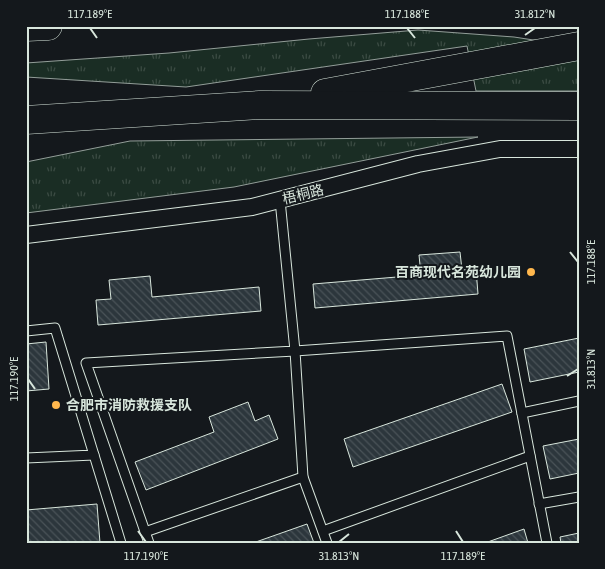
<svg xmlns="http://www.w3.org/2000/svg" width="605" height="569" font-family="'Asap Condensed','Noto Sans SC',sans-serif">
	<defs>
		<pattern id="grass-tufts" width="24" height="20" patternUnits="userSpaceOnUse" patternTransform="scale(1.25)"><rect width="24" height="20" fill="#1a2d24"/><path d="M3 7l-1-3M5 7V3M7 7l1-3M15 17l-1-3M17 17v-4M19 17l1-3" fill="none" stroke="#3b4b43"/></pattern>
		<pattern id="building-back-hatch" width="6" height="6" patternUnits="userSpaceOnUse" patternTransform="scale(1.25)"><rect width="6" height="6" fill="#2c363c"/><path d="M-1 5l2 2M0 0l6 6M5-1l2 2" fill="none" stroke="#4a5358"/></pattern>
	</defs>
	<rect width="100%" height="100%" fill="#14181c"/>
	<g fill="url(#grass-tufts)" stroke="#939e99">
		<polygon points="418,30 514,37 579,47 579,91 476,91 467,46 186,87 26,77 26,63 169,53 309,39"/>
		<polygon points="478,137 234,187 26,213 26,162 130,141"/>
	</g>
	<g fill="url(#building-back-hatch)" stroke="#d8e6dc">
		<polygon points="460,252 462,270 476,269 478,294 315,308 313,284 421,275 419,255"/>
		<polygon points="150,276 152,297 259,287 261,311 98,325 96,300 111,299 109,280"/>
		<polygon points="579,338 579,372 530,382 524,349"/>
		<polygon points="46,342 49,389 26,391 26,344"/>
		<polygon points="502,384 512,412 353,467 344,439"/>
		<polygon points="248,402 255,421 269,415 278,439 146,490 135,462 214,432 209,417"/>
		<polygon points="579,439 579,473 550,479 543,446"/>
		<polygon points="97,504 100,543 26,543 26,510"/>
		<polygon points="307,524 314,543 253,543"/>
		<polygon points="524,529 528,543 485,543"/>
		<polygon points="579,533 579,543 561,543 560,537"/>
	</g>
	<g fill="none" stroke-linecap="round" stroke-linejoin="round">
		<g stroke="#d8e6dc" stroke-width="11">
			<g id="lane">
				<polyline points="26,331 55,328 94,455 26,458"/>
				<polyline points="522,413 579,401"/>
				<polyline points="94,455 121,543"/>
				<polyline points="539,504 579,497"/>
				<polyline points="323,531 530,456"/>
				<polyline points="145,532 303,477"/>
				<polyline points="149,543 86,363 295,351 280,200"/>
				<polyline points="327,543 303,477 295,351 507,336 547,543"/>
			</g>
		</g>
		<g stroke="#d8e6dc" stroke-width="18">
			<polyline id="street" points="26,235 252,207 418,164 500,149 579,149"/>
		</g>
		<g stroke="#d8e6dc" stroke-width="29">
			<g id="highway">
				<polyline points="26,27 48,26"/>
				<polyline points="325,93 579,46"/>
				<polyline points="26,120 260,105 579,106"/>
			</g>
		</g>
		<use href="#lane" stroke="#14181c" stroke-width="9"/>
		<use href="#street" stroke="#14181c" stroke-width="16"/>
		<use href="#highway" stroke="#14181c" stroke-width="28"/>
	</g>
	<path fill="none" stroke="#d8e6dc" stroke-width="2" d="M90,28L97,38M407,28L415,38M525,35L535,28M570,252L578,262M567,376L578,369M28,379L35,389M138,531L146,542M456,531L463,542M339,542L349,534"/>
	<g fill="#ffb74d" stroke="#14181c" stroke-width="2">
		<circle cx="531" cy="272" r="5"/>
		<circle cx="56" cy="405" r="5"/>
	</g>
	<g text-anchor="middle" stroke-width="4" stroke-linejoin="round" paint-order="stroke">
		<g font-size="14" fill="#d8e6dc" stroke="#14181c">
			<text transform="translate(303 194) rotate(-14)" y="5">梧桐路</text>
		</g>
		<g font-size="14" font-weight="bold" fill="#d8e6dc" stroke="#14181c" text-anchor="end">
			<text x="521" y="277">百商现代名苑幼儿园</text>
			<text x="66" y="410" text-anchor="start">合肥市消防救援支队</text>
		</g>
	</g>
	<rect width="605" height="569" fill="none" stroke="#14181c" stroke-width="55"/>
	<rect x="28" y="28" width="550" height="514" fill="none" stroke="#d8e6dc" stroke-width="2"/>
	<g font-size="12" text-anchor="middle" fill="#d8e6dc">
		<text x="90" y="18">117.189°E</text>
		<text x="407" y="18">117.188°E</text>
		<text x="535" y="18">31.812°N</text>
		<text transform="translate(591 262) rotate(-90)" y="4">117.188°E</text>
		<text transform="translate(591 369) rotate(-90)" y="4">31.813°N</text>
		<text transform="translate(14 379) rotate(-90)" y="4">117.190°E</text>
		<text x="146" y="560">117.190°E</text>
		<text x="339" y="560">31.813°N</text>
		<text x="463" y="560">117.189°E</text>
	</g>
</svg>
